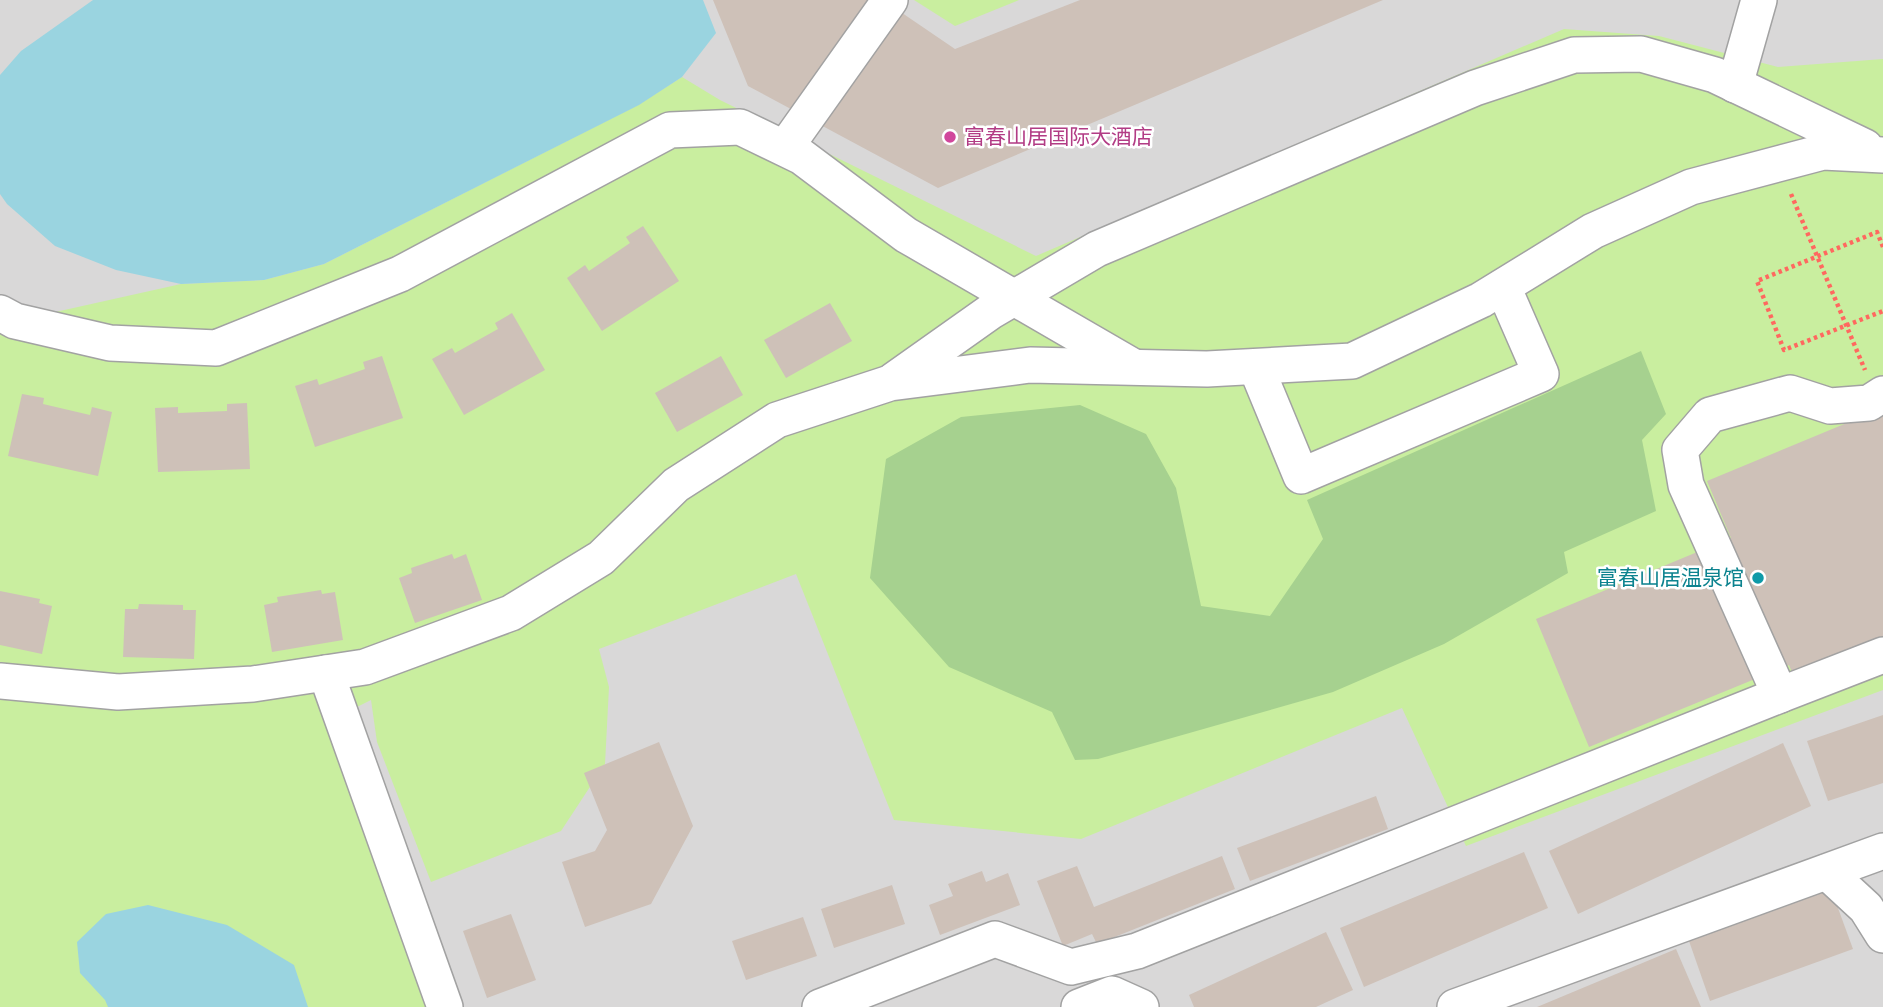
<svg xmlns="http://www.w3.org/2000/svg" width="1883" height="1007" font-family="'IBM Plex Sans','Noto Sans SC',sans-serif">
	<rect width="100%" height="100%" fill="#eee8df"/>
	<rect fill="#d9d8d8" x="0" y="0" width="1883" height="1007"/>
	<g fill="#c9ee9f">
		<polygon points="914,0 1019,0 955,26"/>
		<polygon points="1564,29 1659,36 1778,67 1883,59 1883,690 1466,846 1402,708 1081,839 894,820 796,574 599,649 609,687 605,764 561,831 431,882 377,742 371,700 341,715 445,1007 0,1007 0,313 15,321 181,284 264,280 324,264 638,105 682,77 720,100 1036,256"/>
	</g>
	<polygon fill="#a6d18f" points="1641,351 1666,414 1642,440 1656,511 1564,552 1568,573 1444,644 1333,692 1098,759 1075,760 1052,712 949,667 870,578 886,459 961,417 1080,405 1146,434 1176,488 1201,606 1270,616 1323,539 1307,500"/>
	<g fill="#9ad4e0">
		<polygon points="93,0 703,0 716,33 682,77 639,105 324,264 264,280 181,284 116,270 55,246 7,204 0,194 0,75 21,51"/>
		<polygon points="148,905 227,925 294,965 308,1007 108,1007 105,1000 80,973 77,942 106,914"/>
	</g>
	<g fill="#cec1b8">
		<polygon points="713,0 883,0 955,49 1080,0 1383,0 938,188 748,86"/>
		<polygon points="643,226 679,281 602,331 567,278 585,265 589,271 630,243 626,237"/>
		<polygon points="830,303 852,341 786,378 764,340"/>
		<polygon points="512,313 545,370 464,415 432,359 452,348 455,353 498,329 495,323"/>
		<polygon points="382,356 403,418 315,447 295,386 317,379 319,385 365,369 363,362"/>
		<polygon points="721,356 743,395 677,432 655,393"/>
		<polygon points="22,394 44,398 43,404 90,415 92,407 112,412 98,476 8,456"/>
		<polygon points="247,403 250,469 158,472 155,408 178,407 178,413 227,411 227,404"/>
		<polygon points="1883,408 1883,645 1796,682 1789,665 1589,747 1536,619 1731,538 1707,481"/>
		<polygon points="452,554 454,559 466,554 482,600 415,623 399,578 412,573 411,568"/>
		<polygon points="321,590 322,594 335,592 343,640 272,652 264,605 278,602 277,597"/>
		<polygon points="0,591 40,599 39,603 52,606 42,654 0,645"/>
		<polygon points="139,604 183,605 183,610 196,610 194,659 123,657 125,609 138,609"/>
		<polygon points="1883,715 1883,783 1828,801 1807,741"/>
		<polygon points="659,742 693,826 651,904 585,927 562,862 595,851 607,830 584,773"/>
		<polygon points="1783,743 1811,806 1578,914 1549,851"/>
		<polygon points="1376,796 1388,829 1250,881 1237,848"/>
		<polygon points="1524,852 1548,908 1364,987 1340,928"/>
		<polygon points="1222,856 1235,889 1097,944 1092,934 1063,946 1037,881 1077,866 1094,907"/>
		<polygon points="982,871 986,882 1008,873 1020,905 940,935 929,905 953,896 948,884"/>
		<polygon points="892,885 905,924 834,948 821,909"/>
		<polygon points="1831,889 1853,949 1710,1001 1689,941"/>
		<polygon points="511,914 536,980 487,998 463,931"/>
		<polygon points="803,917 817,956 746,980 732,941"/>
		<polygon points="1326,932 1353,990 1316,1007 1194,1007 1189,995"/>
		<polygon points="1676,949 1701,1007 1537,1007"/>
	</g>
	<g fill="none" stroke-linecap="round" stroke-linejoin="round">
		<g stroke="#a2a2a2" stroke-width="38">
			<g id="minor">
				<polyline points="1735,85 1759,0"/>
				<polyline points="785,148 890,0"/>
				<polyline points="0,313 15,321 110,343 216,348 400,274 670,130 740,127 802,157 906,235 1132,366"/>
				<polyline points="1256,367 1301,476 1541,374 1503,287"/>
				<polyline points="894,380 990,312 1097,249 1475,88 1574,55 1641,54 1715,75 1865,147"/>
				<polyline points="1883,394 1869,403 1830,406 1790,393 1710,415 1680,450 1686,485 1780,695 1883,655"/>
				<polyline points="326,673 445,1007"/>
				<polyline points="0,681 118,692 253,684 365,667 511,613 601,558 676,485 777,420 890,383 1030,365 1207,369 1352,361 1481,300 1593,231 1691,187 1823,152 1883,155"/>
				<polyline points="1827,872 1866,908 1883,935"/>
				<polyline points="820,1007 995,939 1071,967 1137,951 1780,695"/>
				<polyline points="1079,1007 1112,994 1141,1007"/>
				<polyline points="1455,1007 1883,851"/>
			</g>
		</g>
		<g stroke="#ff685f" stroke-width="4.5" stroke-dasharray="3.5 3.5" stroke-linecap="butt">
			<polyline points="1791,194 1865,370"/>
			<polyline points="1883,247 1877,232 1757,281 1784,350 1883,311"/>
		</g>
		<use href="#minor" stroke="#fff" stroke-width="35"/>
	</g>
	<circle fill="#d1479c" stroke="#fff" stroke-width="2.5" cx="950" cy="137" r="7"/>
	<circle fill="#0f9aa8" stroke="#fff" stroke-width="2.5" cx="1758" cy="578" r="7"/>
	<g text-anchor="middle" stroke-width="5" stroke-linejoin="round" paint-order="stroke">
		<g font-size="21" fill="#b23c85" stroke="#fff" text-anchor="start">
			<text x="964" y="144">富春山居国际大酒店</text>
		</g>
		<g font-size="21" fill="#0d838f" stroke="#fff" text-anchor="end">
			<text x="1744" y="585">富春山居温泉馆</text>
		</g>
	</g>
</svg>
